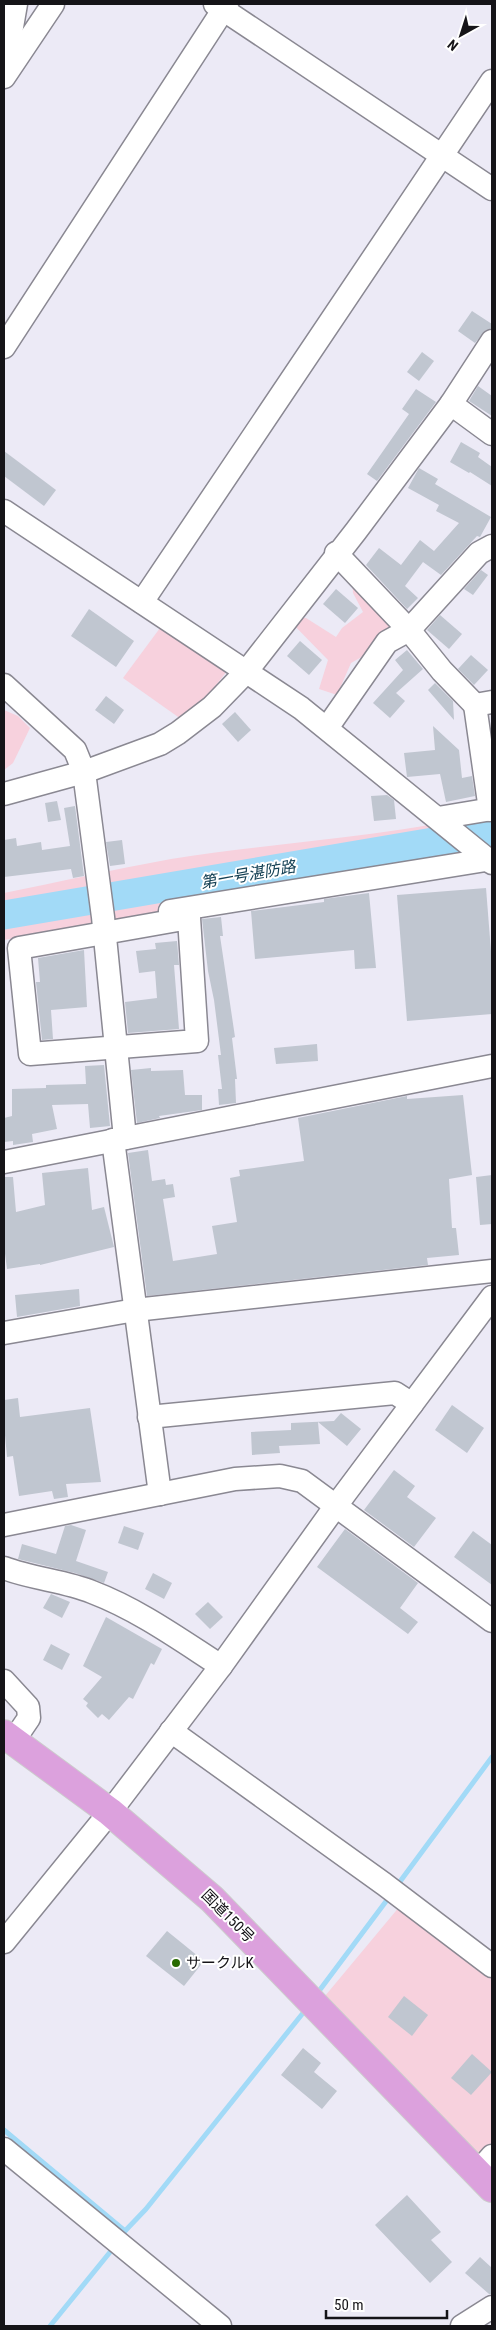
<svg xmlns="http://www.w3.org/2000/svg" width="496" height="2330" font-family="'Roboto Condensed','Noto Sans JP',sans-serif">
	<rect width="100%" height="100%" fill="#eceaf6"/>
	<g fill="#f7d1dd">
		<polygon points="352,576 404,633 351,663 337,695 319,689 328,660 287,618 306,618 336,637 342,628 363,612 353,593"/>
		<polygon points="160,628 227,671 207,697 181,719 123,678"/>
		<polygon points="4,710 18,716 30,728 13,763 4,770"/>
		<path d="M492,813V852L4,940V893C59,882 115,869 171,859C278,842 386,837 492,813Z"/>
		<polygon points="405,1900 492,1966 492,2142 477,2158 325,1996"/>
	</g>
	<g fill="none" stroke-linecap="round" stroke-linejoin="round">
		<g stroke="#a2daf7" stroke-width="5">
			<polyline points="396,1887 492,1757"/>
			<polyline points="316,1995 390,1896"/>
			<polyline points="4,2130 125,2231"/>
			<polyline points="125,2231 146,2209 307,2008"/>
			<polyline points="50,2326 115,2246"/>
		</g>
		<polyline stroke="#a2daf7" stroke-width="29" points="4,915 492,832"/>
	</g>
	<g fill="#c0c6d0">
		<polygon points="472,311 492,324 492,328 486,330 475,343 458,331"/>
		<polygon points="422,352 434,361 419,381 407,372"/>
		<polygon points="478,386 492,396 492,416 469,401"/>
		<polygon points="416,389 436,402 377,481 367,474 409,414 402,409"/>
		<polygon points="461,442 480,453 478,457 492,467 492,486 470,472 469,473 450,462"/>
		<polygon points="4,451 56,490 44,506 4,476"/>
		<polygon points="419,468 438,479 435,484 491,517 480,537 477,536 441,575 423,562 405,586 418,598 407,609 366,565 379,548 401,565 420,540 434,551 459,523 436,511 439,505 408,488"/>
		<polygon points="481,570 488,575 473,595 464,589"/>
		<polygon points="336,589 358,608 345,623 323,604"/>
		<polygon points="89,609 134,641 116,667 71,636"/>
		<polygon points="440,615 462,634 449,649 427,630"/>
		<polygon points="300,641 322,660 309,675 287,656"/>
		<polygon points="407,650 423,669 396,693 405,701 390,718 373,703 403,670 395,660"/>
		<polygon points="471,655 488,670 474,685 458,669"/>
		<polygon points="435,683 453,701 454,720 428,690"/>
		<polygon points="106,696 124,710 114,724 95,710"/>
		<polygon points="235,712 251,730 238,742 222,724"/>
		<polygon points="433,726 459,750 462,778 472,776 475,796 446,802 440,774 407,777 404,753 435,750"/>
		<polygon points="387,795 394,800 396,819 374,821 371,796"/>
		<polygon points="57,801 61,820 48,822 45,803"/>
		<polygon points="75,806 84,876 73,878 71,869 4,877 4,840 16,838 17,846 41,842 42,850 70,846 64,808"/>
		<polygon points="122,840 125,864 110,866 106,842"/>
		<polygon points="486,888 492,964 492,1014 407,1021 397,895"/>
		<polygon points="369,893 376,968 355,969 354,950 255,959 251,911 324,902 324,899"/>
		<polygon points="221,917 223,936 220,936 235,1037 232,1038 237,1079 235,1079 236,1103 219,1105 218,1089 222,1089 218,1055 221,1055 214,1000 208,971 202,919"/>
		<polygon points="177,941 179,965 174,965 179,1029 128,1033 125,1002 157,998 155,971 139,973 136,951 156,949 155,943"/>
		<polygon points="84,950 87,1007 51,1010 53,1039 42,1040 36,982 40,982 38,958"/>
		<polygon points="317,1044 318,1061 276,1064 274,1048"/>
		<polygon points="104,1065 110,1126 90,1128 88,1104 52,1105 57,1129 32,1134 33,1142 13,1145 13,1141 4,1142 4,1118 12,1116 12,1089 46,1088 46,1085 86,1084 85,1066"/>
		<polygon points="151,1068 151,1071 183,1070 185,1095 202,1095 202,1110 159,1116 160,1118 137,1123 131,1070"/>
		<polygon points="463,1095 472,1175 449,1179 452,1228 456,1228 459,1255 427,1258 428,1265 147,1296 128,1153 148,1150 152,1181 165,1179 166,1185 173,1184 175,1197 163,1199 173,1261 217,1254 212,1226 237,1222 230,1178 240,1176 239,1170 304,1161 298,1118 407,1096 407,1099"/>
		<polygon points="88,1168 92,1210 104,1207 114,1247 40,1265 40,1264 7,1269 4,1246 4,1177 13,1177 16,1212 45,1205 42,1173"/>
		<polygon points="492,1175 492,1224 480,1225 476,1177"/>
		<polygon points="79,1289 80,1306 17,1317 15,1295"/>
		<polygon points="18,1398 20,1417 90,1408 101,1482 66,1484 68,1497 54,1499 52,1491 19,1496 13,1456 7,1457 4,1424 4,1400"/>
		<polygon points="452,1405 484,1428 467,1453 435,1430"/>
		<polygon points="341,1413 361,1429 347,1446 318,1422 320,1444 279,1446 280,1453 252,1455 251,1432 291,1430 291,1423 334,1421"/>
		<polygon points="394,1470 415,1486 407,1497 436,1518 414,1547 364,1510"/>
		<polygon points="71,1525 86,1530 76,1561 108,1572 104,1583 75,1573 18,1559 22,1544 56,1554 65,1526"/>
		<polygon points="124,1526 144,1533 138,1550 118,1543"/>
		<polygon points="345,1529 418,1583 400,1608 418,1622 408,1634 317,1567"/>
		<polygon points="473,1531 492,1545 492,1585 454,1557"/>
		<polygon points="153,1573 172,1583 164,1599 145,1589"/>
		<polygon points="51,1594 70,1602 62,1618 43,1608"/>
		<polygon points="208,1602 223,1617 210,1629 195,1614"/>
		<polygon points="106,1617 162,1649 154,1665 151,1663 133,1699 129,1697 109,1720 102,1714 98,1718 86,1706 88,1703 83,1699 102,1677 83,1666"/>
		<polygon points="51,1644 70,1654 62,1670 43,1660"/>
		<polygon points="167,1931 204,1961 184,1986 146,1956"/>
		<polygon points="404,1996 428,2015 412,2036 388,2017"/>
		<polygon points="303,2048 321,2063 314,2072 337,2091 322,2109 281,2075"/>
		<polygon points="472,2054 492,2072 471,2095 451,2078"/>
		<polygon points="407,2195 441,2232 431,2240 452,2262 430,2283 375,2225"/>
		<polygon points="480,2257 492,2268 492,2294 489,2294 465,2273"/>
	</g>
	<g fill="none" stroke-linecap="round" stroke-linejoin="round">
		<g stroke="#8a8892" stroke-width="25">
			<g id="minor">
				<polyline points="215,4 492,189"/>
				<polyline points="5,68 16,4"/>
				<polyline points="4,77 53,4"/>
				<polyline points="4,347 227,4"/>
				<polyline points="451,404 492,434"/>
				<polyline points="4,511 301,708 492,863"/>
				<polyline points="336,553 409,630 442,671 475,705 492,702"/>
				<polyline points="142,602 492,81"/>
				<polyline points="4,685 75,750 84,772 103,917 125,1138"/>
				<polyline points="475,705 490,810"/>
				<polyline points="327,728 387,642 409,630 479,553 492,546"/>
				<polyline points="4,794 84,772 160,744 178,733 212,707 246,672 356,531 451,404 492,341"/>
				<polyline points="438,818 492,809"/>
				<polyline points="170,911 492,859"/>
				<polygon points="189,918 197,1041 30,1054 19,948"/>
				<polyline points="113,1140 160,1494"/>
				<polyline points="4,1162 492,1066"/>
				<polyline points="4,1333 135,1310 492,1271"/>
				<polyline points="149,1417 395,1393 412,1404"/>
				<polyline points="4,1525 235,1479 280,1476 302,1481 492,1621"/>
				<path d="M4,1568C33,1579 65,1581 92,1592C139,1610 179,1639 221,1666"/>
				<polyline points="4,1681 28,1707 29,1718 14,1740"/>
				<polyline points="171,1731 384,1884 492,1966"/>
				<polyline points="4,1942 110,1812 221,1666 335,1507 492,1297"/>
				<polyline points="4,2149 220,2326"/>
				<polyline points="477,2173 492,2156"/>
				<polyline points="462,2326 492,2307"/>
			</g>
		</g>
		<g stroke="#cccbcc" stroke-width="30">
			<polyline id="highway" points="4,1734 110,1812 212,1899 492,2188"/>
		</g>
		<use href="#minor" stroke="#fff" stroke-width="22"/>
		<use href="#highway" stroke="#dca1dd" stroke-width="28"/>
	</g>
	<circle fill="#286b00" stroke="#fff" stroke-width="2" cx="176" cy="1963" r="5"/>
	<g text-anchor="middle" stroke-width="4" stroke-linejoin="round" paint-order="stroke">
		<g font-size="15" fill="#151418" stroke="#fff">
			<text transform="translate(228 1916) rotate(45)" y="5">国道150号</text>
		</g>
		<g font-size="15" fill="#151418" stroke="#fff" text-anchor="start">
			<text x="186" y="1968">サークルK</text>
		</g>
		<g font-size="16" font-style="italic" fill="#144054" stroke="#fff">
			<text transform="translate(248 874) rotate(-10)" y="6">第一号湛防路</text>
		</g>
	</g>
	<rect width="496" height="2330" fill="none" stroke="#151418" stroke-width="10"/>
	<g transform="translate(461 35) rotate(219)" stroke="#ffffff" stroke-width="4" paint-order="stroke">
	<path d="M0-4L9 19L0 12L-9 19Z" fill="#151418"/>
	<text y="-8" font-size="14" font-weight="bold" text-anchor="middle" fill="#151418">N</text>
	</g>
	<path d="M326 2310v8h121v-8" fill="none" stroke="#151418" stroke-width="2.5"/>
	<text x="334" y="2310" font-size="15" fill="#151418" stroke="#ffffff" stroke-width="4" paint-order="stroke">50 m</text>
</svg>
